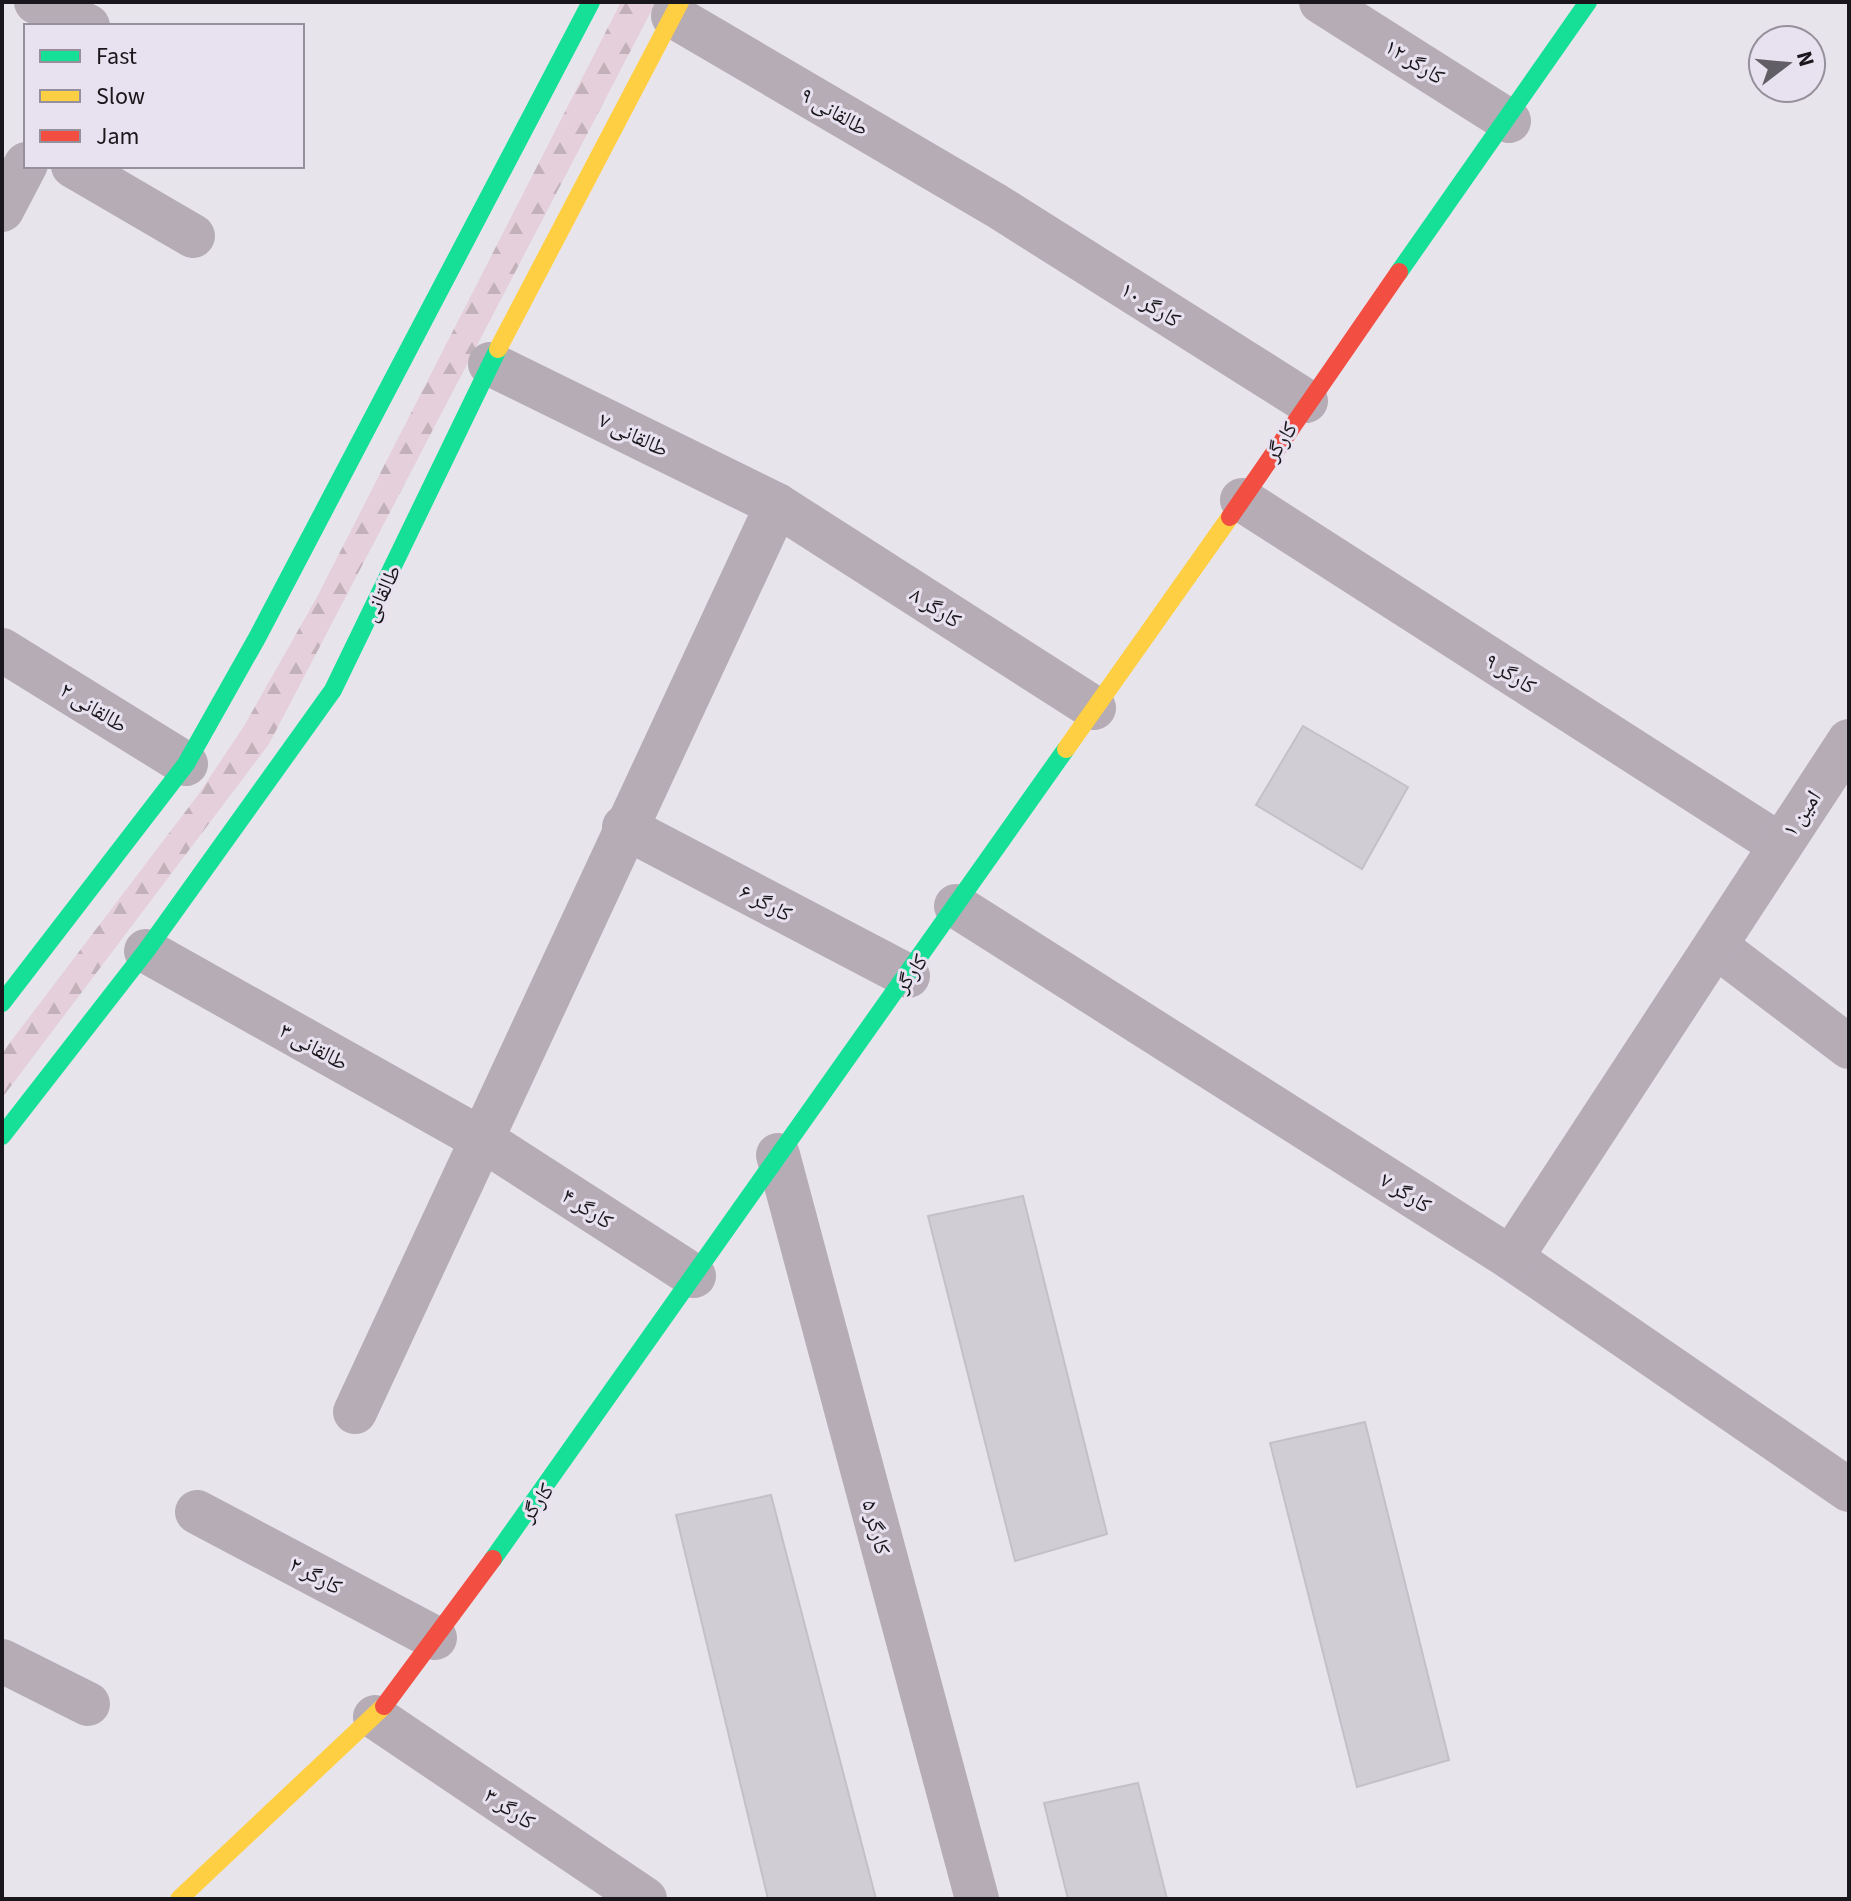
<svg xmlns="http://www.w3.org/2000/svg" width="1851" height="1901" font-family="'Source Sans 3','Noto Naskh Arabic',sans-serif">
	<defs>
		<pattern id="forest-firs" width="22" height="20" patternUnits="userSpaceOnUse" patternTransform="scale(2)"><rect width="22" height="20" fill="#e4cfda"/><path d="M5 1l3.5 6h-7zM16 11l3.5 6h-7z" fill="#c3b1ba"/></pattern>
	</defs>
	<rect width="100%" height="100%" fill="#e8e4ec"/>
	<polygon fill="url(#forest-firs)" points="621,2 656,2 269,744 2,1098 2,1053 198,795 244,726 317,597"/>
	<g fill="#d0ced4" stroke="#c3c1c8" stroke-width="2">
		<polygon points="1303,726 1408,787 1362,869 1256,805"/>
		<polygon points="1023,1196 1107,1534 1015,1561 928,1216"/>
		<polygon points="1365,1422 1449,1760 1357,1787 1270,1443"/>
		<polygon points="771,1495 876,1899 768,1899 676,1515"/>
		<polygon points="1138,1783 1167,1899 1068,1899 1044,1803"/>
	</g>
	<g fill="none" stroke-linecap="round" stroke-linejoin="round">
		<g stroke="#b6acb6" stroke-width="44">
			<polyline points="36,2 88,26"/>
			<polyline points="1321,2 1509,121"/>
			<polyline points="673,16 997,206 1306,401"/>
			<polyline points="73,166 193,236"/>
			<polyline points="2,210 26,164"/>
			<polyline points="490,364 777,505 1094,708"/>
			<polyline points="1242,500 1780,845"/>
			<polyline points="2,650 186,764"/>
			<polyline points="624,827 908,976"/>
			<polyline points="956,906 1511,1258 1849,1490"/>
			<polyline points="1717,947 1849,1047"/>
			<polyline points="146,951 483,1140 694,1276"/>
			<polyline points="778,1155 977,1899"/>
			<polyline points="1511,1258 1849,741"/>
			<polyline points="355,1412 777,505"/>
			<polyline points="197,1512 435,1638"/>
			<polyline points="2,1661 88,1704"/>
			<polyline points="375,1717 645,1899"/>
		</g>
		<g stroke="#16e098" stroke-width="18">
			<polyline points="1399,272 1588,2"/>
			<polyline points="2,1003 186,764 257,638 591,2"/>
			<polyline points="2,1136 146,951 333,690 498,349"/>
			<polyline points="493,1559 1066,749"/>
		</g>
		<g stroke="#ffcf43" stroke-width="18">
			<polyline points="498,349 680,2"/>
			<polyline points="1066,749 1230,517"/>
			<polyline points="179,1899 384,1706"/>
		</g>
		<g stroke="#f24e42" stroke-width="18">
			<polyline points="1230,517 1399,272"/>
			<polyline points="384,1706 493,1559"/>
		</g>
	</g>
	<g text-anchor="middle" stroke-width="6" stroke-linejoin="round" paint-order="stroke">
		<g font-size="22" fill="#19171c" stroke="#e8e1ef">
			<text transform="translate(1415 61) rotate(32)" y="8">کارگر ۱۲</text>
			<text transform="translate(835 111) rotate(30)" y="8">طالقانی ۹</text>
			<text transform="translate(1151 304) rotate(32)" y="8">کارگر ۱۰</text>
			<text transform="translate(634 434) rotate(26)" y="8">طالقانی ۷</text>
			<text transform="translate(1280 441) rotate(-57)" y="8">کارگر</text>
			<text transform="translate(381 593) rotate(-64)" y="8">طالقانی</text>
			<text transform="translate(936 607) rotate(33)" y="8">کارگر ۸</text>
			<text transform="translate(1511 673) rotate(33)" y="8">کارگر ۹</text>
			<text transform="translate(94 707) rotate(32)" y="8">طالقانی ۲</text>
			<text transform="translate(1801 813) rotate(-56)" y="8">امین ۱</text>
			<text transform="translate(766 902) rotate(28)" y="8">کارگر ۶</text>
			<text transform="translate(910 973) rotate(-55)" y="8">کارگر</text>
			<text transform="translate(314 1046) rotate(29)" y="8">طالقانی ۳</text>
			<text transform="translate(1406 1192) rotate(32)" y="8">کارگر ۷</text>
			<text transform="translate(588 1208) rotate(33)" y="8">کارگر ۴</text>
			<text transform="translate(536 1502) rotate(-54)" y="8">کارگر</text>
			<text transform="translate(877 1527) rotate(75)" y="8">کارگر ۵</text>
			<text transform="translate(316 1575) rotate(28)" y="8">کارگر ۲</text>
			<text transform="translate(510 1808) rotate(34)" y="8">کارگر ۳</text>
		</g>
	</g>
	<rect width="1851" height="1901" fill="none" stroke="#19171c" stroke-width="8"/>
	<rect x="24" y="24" width="280" height="144" fill="#e8e1ef" stroke="#95909b" stroke-width="2"/>
	<rect x="40" y="50" width="40" height="12" fill="#16e098" stroke="#95909b" stroke-width="2"/>
	<text x="96" y="64" font-size="24" fill="#19171c">Fast</text>
	<rect x="40" y="90" width="40" height="12" fill="#ffcf43" stroke="#95909b" stroke-width="2"/>
	<text x="96" y="104" font-size="24" fill="#19171c">Slow</text>
	<rect x="40" y="130" width="40" height="12" fill="#f24e42" stroke="#95909b" stroke-width="2"/>
	<text x="96" y="144" font-size="24" fill="#19171c">Jam</text>
	<g transform="translate(1787 64) rotate(74)"><circle r="38" fill="#e8e1ef" stroke="#95909b" stroke-width="2"/>
	<path d="M0-6L14 30L0 20L-14 30Z" fill="#615f65"/>
	<text y="-12" font-size="22" font-weight="bold" text-anchor="middle" fill="#19171c">N</text>
	</g>
</svg>
